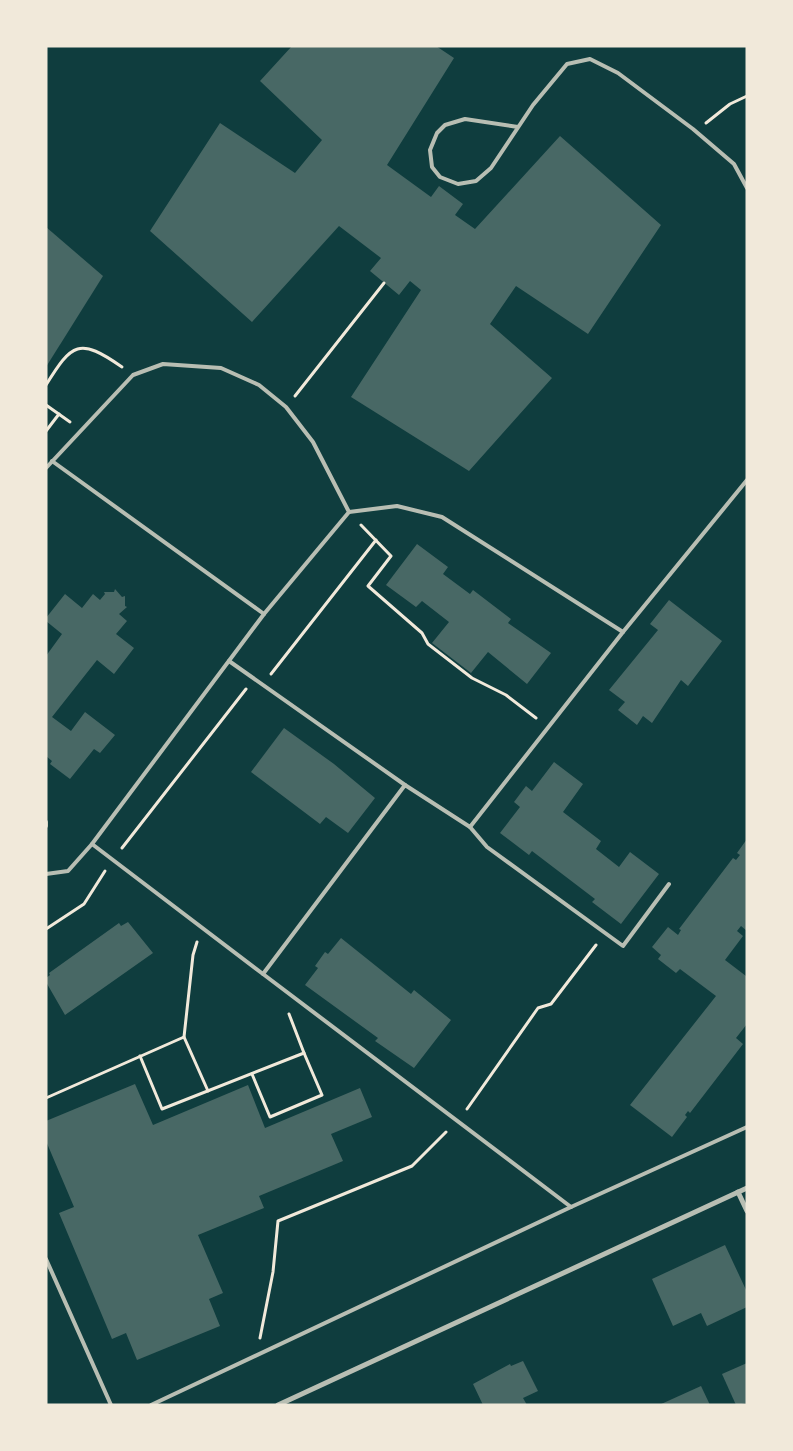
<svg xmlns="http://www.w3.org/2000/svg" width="793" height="1451" font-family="'Noto Sans',sans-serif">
	<rect width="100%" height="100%" fill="#0f3d3e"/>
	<g fill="#486865">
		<polygon points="292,46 436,46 454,58 387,165 431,197 439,186 463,204 455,215 475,229 560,136 661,225 588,334 516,286 490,324 552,378 469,471 351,397 421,290 410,281 399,295 370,271 381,258 339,226 252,322 150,231 220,123 295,173 322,140 260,81"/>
		<polygon points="46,227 103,276 46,367"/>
		<polygon points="417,544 448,567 443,574 470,594 473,590 511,619 508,623 551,653 527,684 488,652 471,673 432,643 449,622 422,601 416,607 386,585"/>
		<polygon points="115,589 122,597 125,596 125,606 127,607 119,614 127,621 116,634 134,648 114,674 97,660 52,717 71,731 85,712 115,735 100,753 94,749 70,779 50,764 52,761 46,756 46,656 62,634 46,621 46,618 65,594 82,608 93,594 100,600 105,594 104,592 114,592"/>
		<polygon points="669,600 722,641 688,686 681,680 652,723 643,716 637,725 618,710 625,702 609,690 658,630 650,624"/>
		<polygon points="284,728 334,764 375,798 348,833 326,817 320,824 251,772"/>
		<polygon points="554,762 583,784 563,812 601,841 596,849 619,867 630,852 659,874 621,924 592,902 595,899 532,851 529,855 500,833 520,807 514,802 526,786 532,791"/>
		<polygon points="747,839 747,931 741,926 737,931 743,936 725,960 746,976 747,974 747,1024 736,1038 743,1044 690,1113 688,1111 685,1115 687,1117 672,1137 630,1105 716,996 680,969 676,973 658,959 661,955 652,947 668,927 678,935 681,930 679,929 733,858 736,860 740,855 737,853"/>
		<polygon points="128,922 153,953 65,1015 46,982 46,978 50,975 49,973 119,923 121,926"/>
		<polygon points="341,938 411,994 414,990 451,1020 414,1068 375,1041 378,1038 305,985 318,968 315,966 325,952 328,954"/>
		<polygon points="135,1084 153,1125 248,1085 265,1128 360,1088 372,1117 331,1134 343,1161 259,1196 264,1208 198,1235 223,1293 209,1299 220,1326 137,1360 126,1333 112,1339 59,1213 74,1207 46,1141 46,1121"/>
		<polygon points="725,1245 747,1292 747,1307 707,1326 701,1313 673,1326 652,1279"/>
		<polygon points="523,1361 538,1391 523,1398 527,1405 483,1405 473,1384 510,1364 511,1366"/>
		<polygon points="747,1363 747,1403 736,1405 722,1374"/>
		<polygon points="701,1386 710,1405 659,1405"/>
	</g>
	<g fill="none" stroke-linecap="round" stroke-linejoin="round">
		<g stroke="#f1e9da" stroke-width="3">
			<polyline points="706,123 730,104 747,96"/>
			<path d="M46,385C72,343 79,337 122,367"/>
			<polyline points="295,396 384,283"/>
			<polyline points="46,405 70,422"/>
			<polyline points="46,431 59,414"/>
			<polyline points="361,525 391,556 368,586 422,633 428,644 472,678 506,695 536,718"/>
			<polyline points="271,674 376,540"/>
			<polyline points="122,848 246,689"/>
			<polyline points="46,929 84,904 105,871"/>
			<polyline points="184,1037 193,955 197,942"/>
			<polyline points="140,1056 162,1109 304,1053 289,1014"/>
			<polyline points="252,1074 270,1117 322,1095 304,1053"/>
			<polyline points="46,1098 184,1037 208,1091"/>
			<polyline points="467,1109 538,1008 551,1004 596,945"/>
			<polyline points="260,1338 273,1272 278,1221 412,1166 446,1132"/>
		</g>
		<g stroke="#b8beb3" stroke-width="4">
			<polyline points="518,127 465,119 445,125 437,133 430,150 432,167 440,177 458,184 476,181 491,168 533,105 567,64 590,59 618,73 693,129 734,164 747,188"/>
			<polyline points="52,461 264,614"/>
			<polyline points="46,468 133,375 163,364 221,368 259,385 286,407 313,442 349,512 264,614 92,844 68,871 46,874"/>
			<polyline points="623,632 747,480"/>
			<polyline points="229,661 405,785"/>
			<polyline points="46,822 46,826"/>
			<polyline points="470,827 487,847 623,946 669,884"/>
			<polyline points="92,844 263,974 405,785 470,827 623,632 442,517 397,506 349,512"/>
			<polyline points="263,974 571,1207"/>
			<polyline points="46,1259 111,1405"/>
			<polyline points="151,1405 571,1207 747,1127"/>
		</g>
		<g stroke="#b8beb3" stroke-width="5">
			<polyline points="738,1192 747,1211"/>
			<polyline points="278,1405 747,1188"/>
		</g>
	</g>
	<rect width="793" height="1451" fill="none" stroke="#f1e9da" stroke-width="95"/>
</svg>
